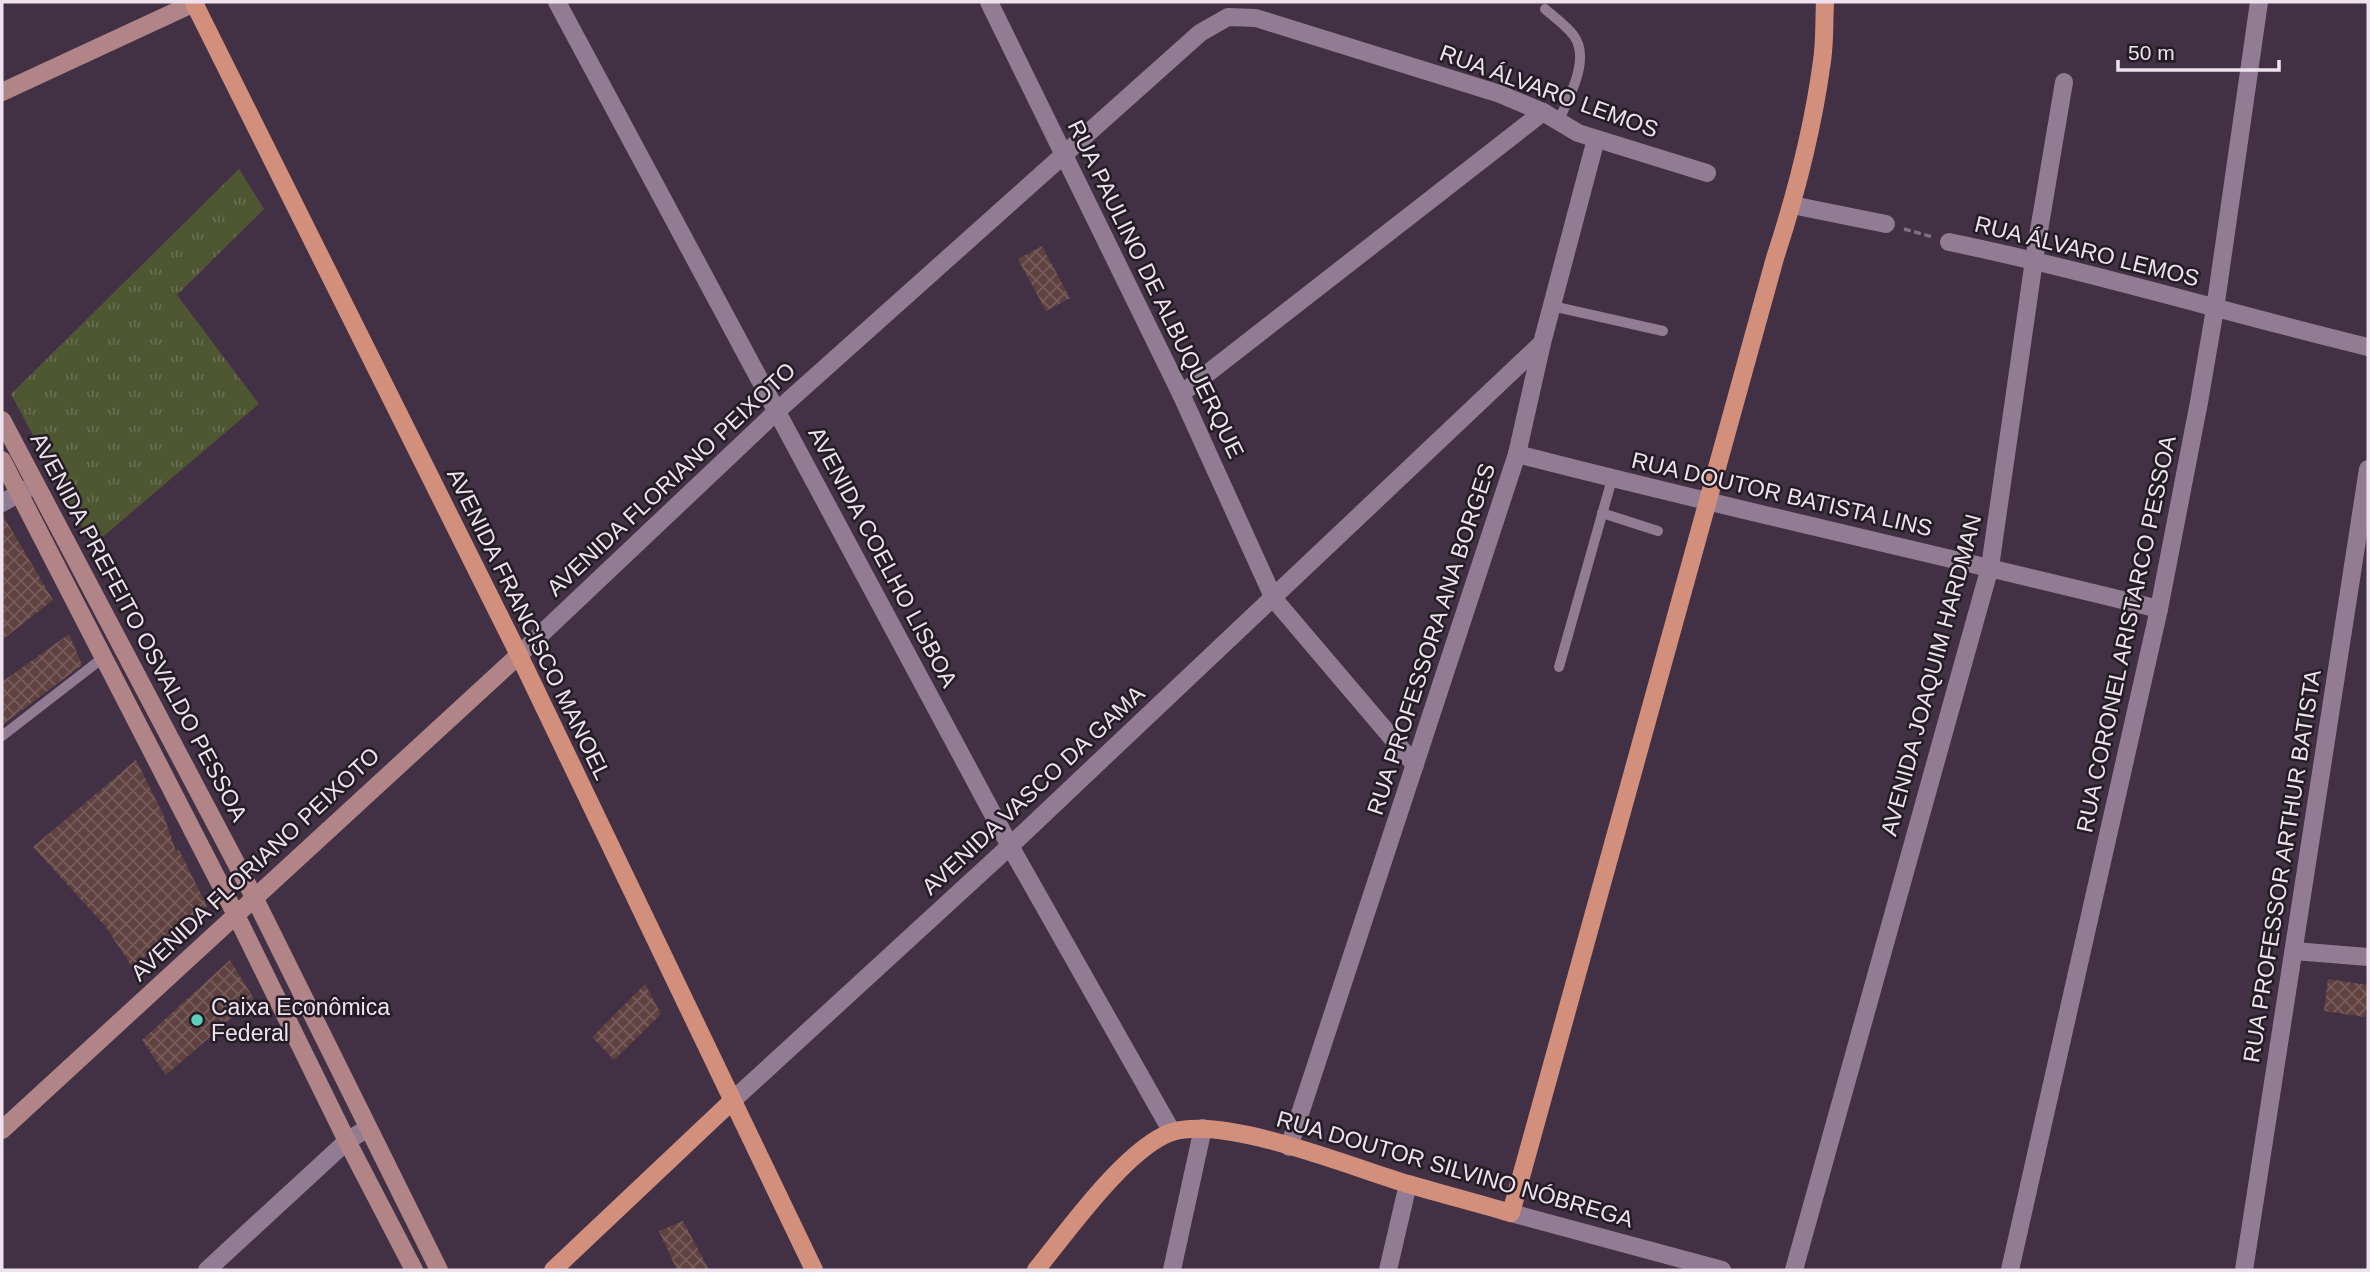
<svg xmlns="http://www.w3.org/2000/svg" width="2370" height="1272" font-family="Arial,sans-serif">
	<defs>
		<pattern id="grass-tufts" width="24" height="20" patternUnits="userSpaceOnUse" patternTransform="scale(1.75)"><rect width="24" height="20" fill="#4e5632"/><path d="M3 7l-1-3M5 7V3M7 7l1-3M15 17l-1-3M17 17v-4M19 17l1-3" fill="none" stroke="#686e50"/></pattern>
		<pattern id="building-cross-hatch" width="8" height="8" patternUnits="userSpaceOnUse" patternTransform="scale(1.75)"><rect width="8" height="8" fill="#5f4140"/><path d="M0 0l8 8M0 8l8-8" fill="none" stroke="#765c5c"/></pattern>
	</defs>
	<rect width="100%" height="100%" fill="#423044"/>
	<polygon fill="url(#grass-tufts)" points="239,169 264,209 177,295 259,404 92,546 11,394"/>
	<g fill="url(#building-cross-hatch)">
		<polygon points="1042,246 1070,298 1046,311 1018,259"/>
		<polygon points="2,514 53,600 2,640"/>
		<polygon points="69,634 82,665 2,725 2,682"/>
		<polygon points="136,760 163,814 176,851 179,850 207,906 132,967 106,927 33,847"/>
		<polygon points="230,960 254,999 166,1075 142,1040"/>
		<polygon points="2328,979 2368,985 2368,1010 2366,1009 2365,1017 2324,1011"/>
		<polygon points="645,984 661,1014 614,1060 592,1037"/>
		<polygon points="683,1221 709,1270 677,1270 659,1231"/>
	</g>
	<g fill="none" stroke-linecap="round" stroke-linejoin="round">
		<polyline stroke="#7f6f80" stroke-width="3.5" stroke-dasharray="7 3.5" stroke-linecap="butt" points="1904,229 1933,237"/>
		<g stroke="#917c93" stroke-width="10">
			<path d="M1545,9C1554,17 1567,26 1574,36C1591,60 1568,99 1558,122"/>
			<polyline points="1552,306 1663,331"/>
			<polyline points="1602,513 1658,531"/>
			<polyline points="1559,667 1612,479"/>
			<polyline points="2,736 104,657"/>
		</g>
		<g stroke="#917c93" stroke-width="18">
			<polyline points="557,2 1010,846 1172,1132"/>
			<polyline points="989,2 1181,394 1274,599 1415,765"/>
			<polyline points="1792,205 1886,224"/>
			<path d="M1949,242C2090,271 2228,313 2368,347"/>
			<polyline points="1181,394 1543,112"/>
			<path d="M1517,454C1730,509 1945,556 2159,609"/>
			<polyline points="2,503 32,486"/>
			<polyline points="519,655 777,411 1200,33 1228,17 1256,18 1500,94 1543,112 1578,133 1707,173"/>
			<polyline points="2294,951 2368,957"/>
			<polyline points="732,1101 1010,846 1542,343"/>
			<polyline points="1289,1147 1517,454 1542,343 1596,139"/>
			<polyline points="1511,1213 1722,1270"/>
			<polyline points="207,1270 347,1141 368,1128"/>
			<polyline points="1172,1270 1203,1128"/>
			<polyline points="1388,1270 1408,1184"/>
			<polyline points="1794,1270 1990,567 2034,260 2064,82"/>
			<polyline points="2010,1270 2159,609 2199,402 2215,309 2259,2"/>
			<polyline points="2244,1270 2368,469"/>
		</g>
		<g stroke="#b18587" stroke-width="18">
			<polyline points="2,92 194,3"/>
			<polyline points="2,420 254,897 439,1270"/>
			<polyline points="2,460 236,915 347,1141 414,1270"/>
			<polyline points="2,1130 519,655"/>
		</g>
		<g stroke="#d28f7c" stroke-width="18">
			<polyline points="196,2 194,3 519,655 814,1270"/>
			<polyline points="553,1270 732,1101"/>
			<path d="M1036,1270C1067,1232 1127,1147 1172,1132C1226,1115 1353,1168 1408,1184C1442,1194 1477,1203 1511,1213L1775,258C1796,194 1813,128 1822,61C1825,41 1824,21 1825,2"/>
		</g>
	</g>
	<circle fill="#5dceb9" stroke="#241c25" stroke-width="2.5" cx="197" cy="1020" r="7"/>
	<g text-anchor="middle" stroke-width="5" stroke-linejoin="round" paint-order="stroke">
		<g font-size="23" fill="#eee2ef" stroke="#241c25">
			<text transform="translate(1549 91) rotate(20)" y="8">RUA ÁLVARO LEMOS</text>
			<text transform="translate(2087 251) rotate(14)" y="8">RUA ÁLVARO LEMOS</text>
			<text transform="translate(1156 289) rotate(64)" y="8">RUA PAULINO DE ALBUQUERQUE</text>
			<text transform="translate(671 479) rotate(-43)" y="8">AVENIDA FLORIANO PEIXOTO</text>
			<text transform="translate(1782 494) rotate(13)" y="8">RUA DOUTOR BATISTA LINS</text>
			<text transform="translate(883 557) rotate(62)" y="8">AVENIDA COELHO LISBOA</text>
			<text transform="translate(529 624) rotate(64)" y="8">AVENIDA FRANCISCO MANOEL</text>
			<text transform="translate(139 627) rotate(62)" y="8">AVENIDA PREFEITO OSVALDO PESSOA</text>
			<text transform="translate(2126 634) rotate(-78)" y="8">RUA CORONEL ARISTARCO PESSOA</text>
			<text transform="translate(1431 639) rotate(-72)" y="8">RUA PROFESSORA ANA BORGES</text>
			<text transform="translate(1931 675) rotate(-75)" y="8">AVENIDA JOAQUIM HARDMAN</text>
			<text transform="translate(1033 790) rotate(-43)" y="8">AVENIDA VASCO DA GAMA</text>
			<text transform="translate(255 864) rotate(-43)" y="8">AVENIDA FLORIANO PEIXOTO</text>
			<text transform="translate(2282 866) rotate(-81)" y="8">RUA PROFESSOR ARTHUR BATISTA</text>
			<text transform="translate(1455 1169) rotate(16)" y="8">RUA DOUTOR SILVINO NÓBREGA</text>
		</g>
		<g font-size="23" fill="#eee2ef" stroke="#241c25" text-anchor="start">
			<text x="211" y="1015">Caixa Econômica<tspan x="211" dy="26">Federal</tspan></text>
		</g>
	</g>
	<rect width="2370" height="1272" fill="none" stroke="#eee2ef" stroke-width="7"/>
	<path d="M2118 60v10h161v-10" fill="none" stroke="#eee2ef" stroke-width="3.5"/>
	<text x="2128" y="60" font-size="21" fill="#eee2ef" stroke="#241c25" stroke-width="5" paint-order="stroke">50 m</text>
</svg>
